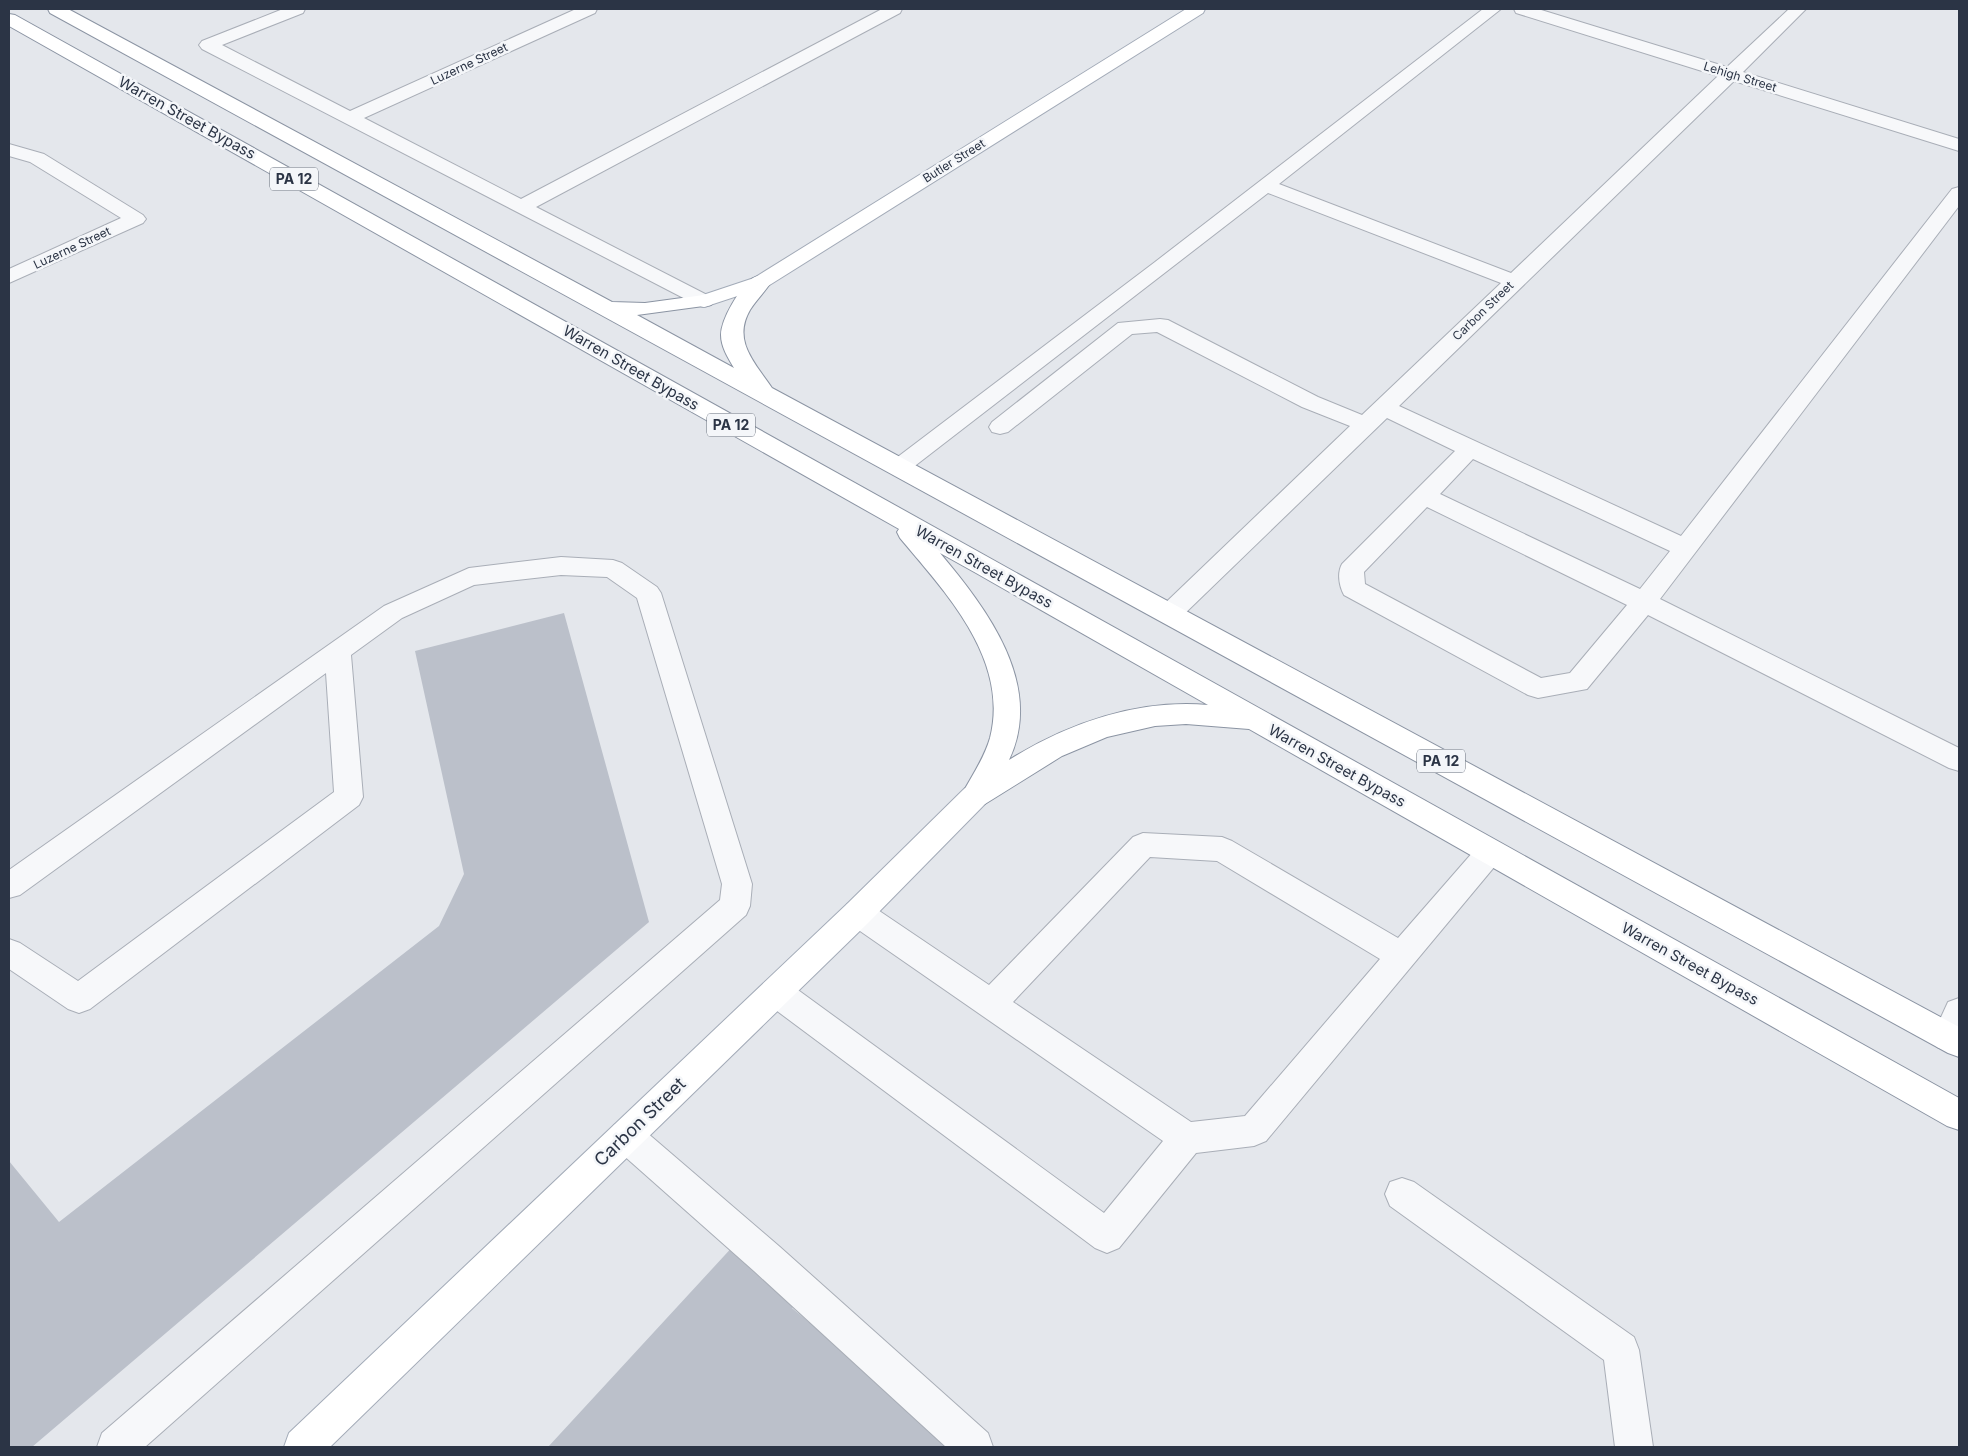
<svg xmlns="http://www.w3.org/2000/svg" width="1968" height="1456" font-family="Inter,sans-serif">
	<rect width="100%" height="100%" fill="#e4e7ec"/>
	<g fill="#bbc0ca">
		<polygon points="564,613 649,922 32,1447 9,1447 9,1161 59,1222 439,926 464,874 415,651"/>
		<polygon points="736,1243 801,1298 792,1308 957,1447 548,1447"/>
	</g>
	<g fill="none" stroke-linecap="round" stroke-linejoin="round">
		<g stroke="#a9aeb7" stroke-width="2">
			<g id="minor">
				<polygon points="283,9 305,9 303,13 222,45 350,111 576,9 597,9 595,13 364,118 521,199 882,9 902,9 900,13 536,207 711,297 714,301 711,305 704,307 697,305 202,49 199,45 202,41"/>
				<path d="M1483,9H1501L1279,184L1511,273L1718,76L1516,13L1514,9H1538L1727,67L1789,9H1806L1743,72L1959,139V151L1734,81L1399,406L1681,536L1952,189L1959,187V206L1660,599L1959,748V771L1949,768L1648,615L1587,689L1538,698L1528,695L1344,595C1339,586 1337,573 1342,564L1455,451L1387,418L1178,620L1169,623L1160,620L1156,614L1160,608L1350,426L1302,407L1157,332L1132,334L1008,432L1000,434L992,432L989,427L992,422L1118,323L1160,319L1168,320L1318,397L1362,415L1501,283L1268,193L907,472L899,475L891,472L887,467L891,462L1155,262ZM1473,459L1670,551L1640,589L1440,494ZM1427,507L1627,605L1570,673L1541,678L1365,584L1364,572Z"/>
				<polygon points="9,144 44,154 143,215 146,219 143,223 9,283 9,269 121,218 30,162 9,156"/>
				<polygon points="561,557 613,560 622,563 657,587 661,593 752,884 750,906 746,915 145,1447 97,1447 102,1433 720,900 722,884 637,598 607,577 561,575 474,585 402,618 351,655 363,797 359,805 90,1009 79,1013 68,1009 9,969 9,939 20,943 78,981 334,792 326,673 20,895 9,898 9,870 384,606 469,568"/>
				<path d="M1143,833L1222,837L1232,841L1398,938L1480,844L1490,840L1500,844L1505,852L1500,860L1266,1141L1254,1146L1196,1153L1119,1248L1107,1253L1095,1248L765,1002L760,992L765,982L776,978L787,982L1104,1213L1163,1141L847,922L843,913L847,904L858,900L869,904L989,985L1133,837ZM1150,857L1217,861L1380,959L1245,1116L1191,1122L1013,1002Z"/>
				<polygon points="1959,998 1959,1047 1948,1051 1937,1047 1932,1037 1948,1002"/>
				<polygon points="626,1120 638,1125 780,1247 988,1433 993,1447 946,1447 754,1271 614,1147 609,1136 614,1125"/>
				<polygon points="1402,1178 1414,1182 1634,1337 1639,1350 1653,1447 1615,1447 1604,1360 1390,1206 1385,1194 1390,1182"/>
			</g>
		</g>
		<g stroke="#a3abb8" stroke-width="2">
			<g id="major">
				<polygon points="1186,9 1205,9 1203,13 768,286 704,307 697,305 694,301 697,297 754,278"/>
				<polygon points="975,785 985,788 989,796 985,804 869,922 330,1447 284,1447 289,1433 847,904 965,788"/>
			</g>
		</g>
		<g stroke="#8b94a3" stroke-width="2">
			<g id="highway">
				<path d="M48,9H68L612,302L645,303L704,295L711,297L714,301L711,305L637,315L734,368C728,358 721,347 721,335C721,319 740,287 753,278C758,275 763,276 768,278L771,282C765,292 756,300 750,310C732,341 755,363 772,388L1959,1027V1057L1948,1053L50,13Z"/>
				<path d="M9,14L15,15L1959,1098V1130L1947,1126L1249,729L1186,724L1155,726L1107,737L1062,756L985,804L975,807L965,804L961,796C971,777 984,759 990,738C1010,660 946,593 900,538L897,532L899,529L9,26ZM940,553L976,573L1208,705C1138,699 1068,723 1009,760C1045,684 986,608 940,553Z"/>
			</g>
		</g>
		<use href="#minor" fill="#f7f8fa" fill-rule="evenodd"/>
		<use href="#major" fill="#fff" fill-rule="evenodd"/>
		<use href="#highway" fill="#fff" fill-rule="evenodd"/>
	</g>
	<g text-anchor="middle" stroke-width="5" stroke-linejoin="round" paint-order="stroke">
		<g font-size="12" fill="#2b3445" stroke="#f4f6f9">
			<text transform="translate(469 64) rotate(-25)" y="4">Luzerne Street</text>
			<text transform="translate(1740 77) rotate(17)" y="4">Lehigh Street</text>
			<text transform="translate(954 161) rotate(-32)" y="4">Butler Street</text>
			<text transform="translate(72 248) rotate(-25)" y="4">Luzerne Street</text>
			<text transform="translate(1483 311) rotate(-44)" y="4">Carbon Street</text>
		</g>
		<g fill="#f4f6f9" stroke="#676e7b" stroke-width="1">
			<rect x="270" y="167.5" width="48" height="23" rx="4"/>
			<rect x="707" y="413.5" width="48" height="23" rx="4"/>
			<rect x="1417" y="749.5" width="48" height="23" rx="4"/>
		</g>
		<g font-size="14" font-weight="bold" fill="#2b3445">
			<text x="294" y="184">PA 12</text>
			<text x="731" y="430">PA 12</text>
			<text x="1441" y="766">PA 12</text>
		</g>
		<g font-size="15" fill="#2b3445" stroke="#f4f6f9">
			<text transform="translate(187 118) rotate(29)" y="5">Warren Street Bypass</text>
			<text transform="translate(631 368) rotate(30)" y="5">Warren Street Bypass</text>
			<text transform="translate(984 567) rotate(29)" y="5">Warren Street Bypass</text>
			<text transform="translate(1337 766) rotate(29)" y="5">Warren Street Bypass</text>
			<text transform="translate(1690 964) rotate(29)" y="5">Warren Street Bypass</text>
		</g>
		<g font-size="18" fill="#2b3445" stroke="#f4f6f9">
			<text transform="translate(640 1122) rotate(-44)" y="6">Carbon Street</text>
		</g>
	</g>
	<rect width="1968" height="1456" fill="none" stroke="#2b3445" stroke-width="20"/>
</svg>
